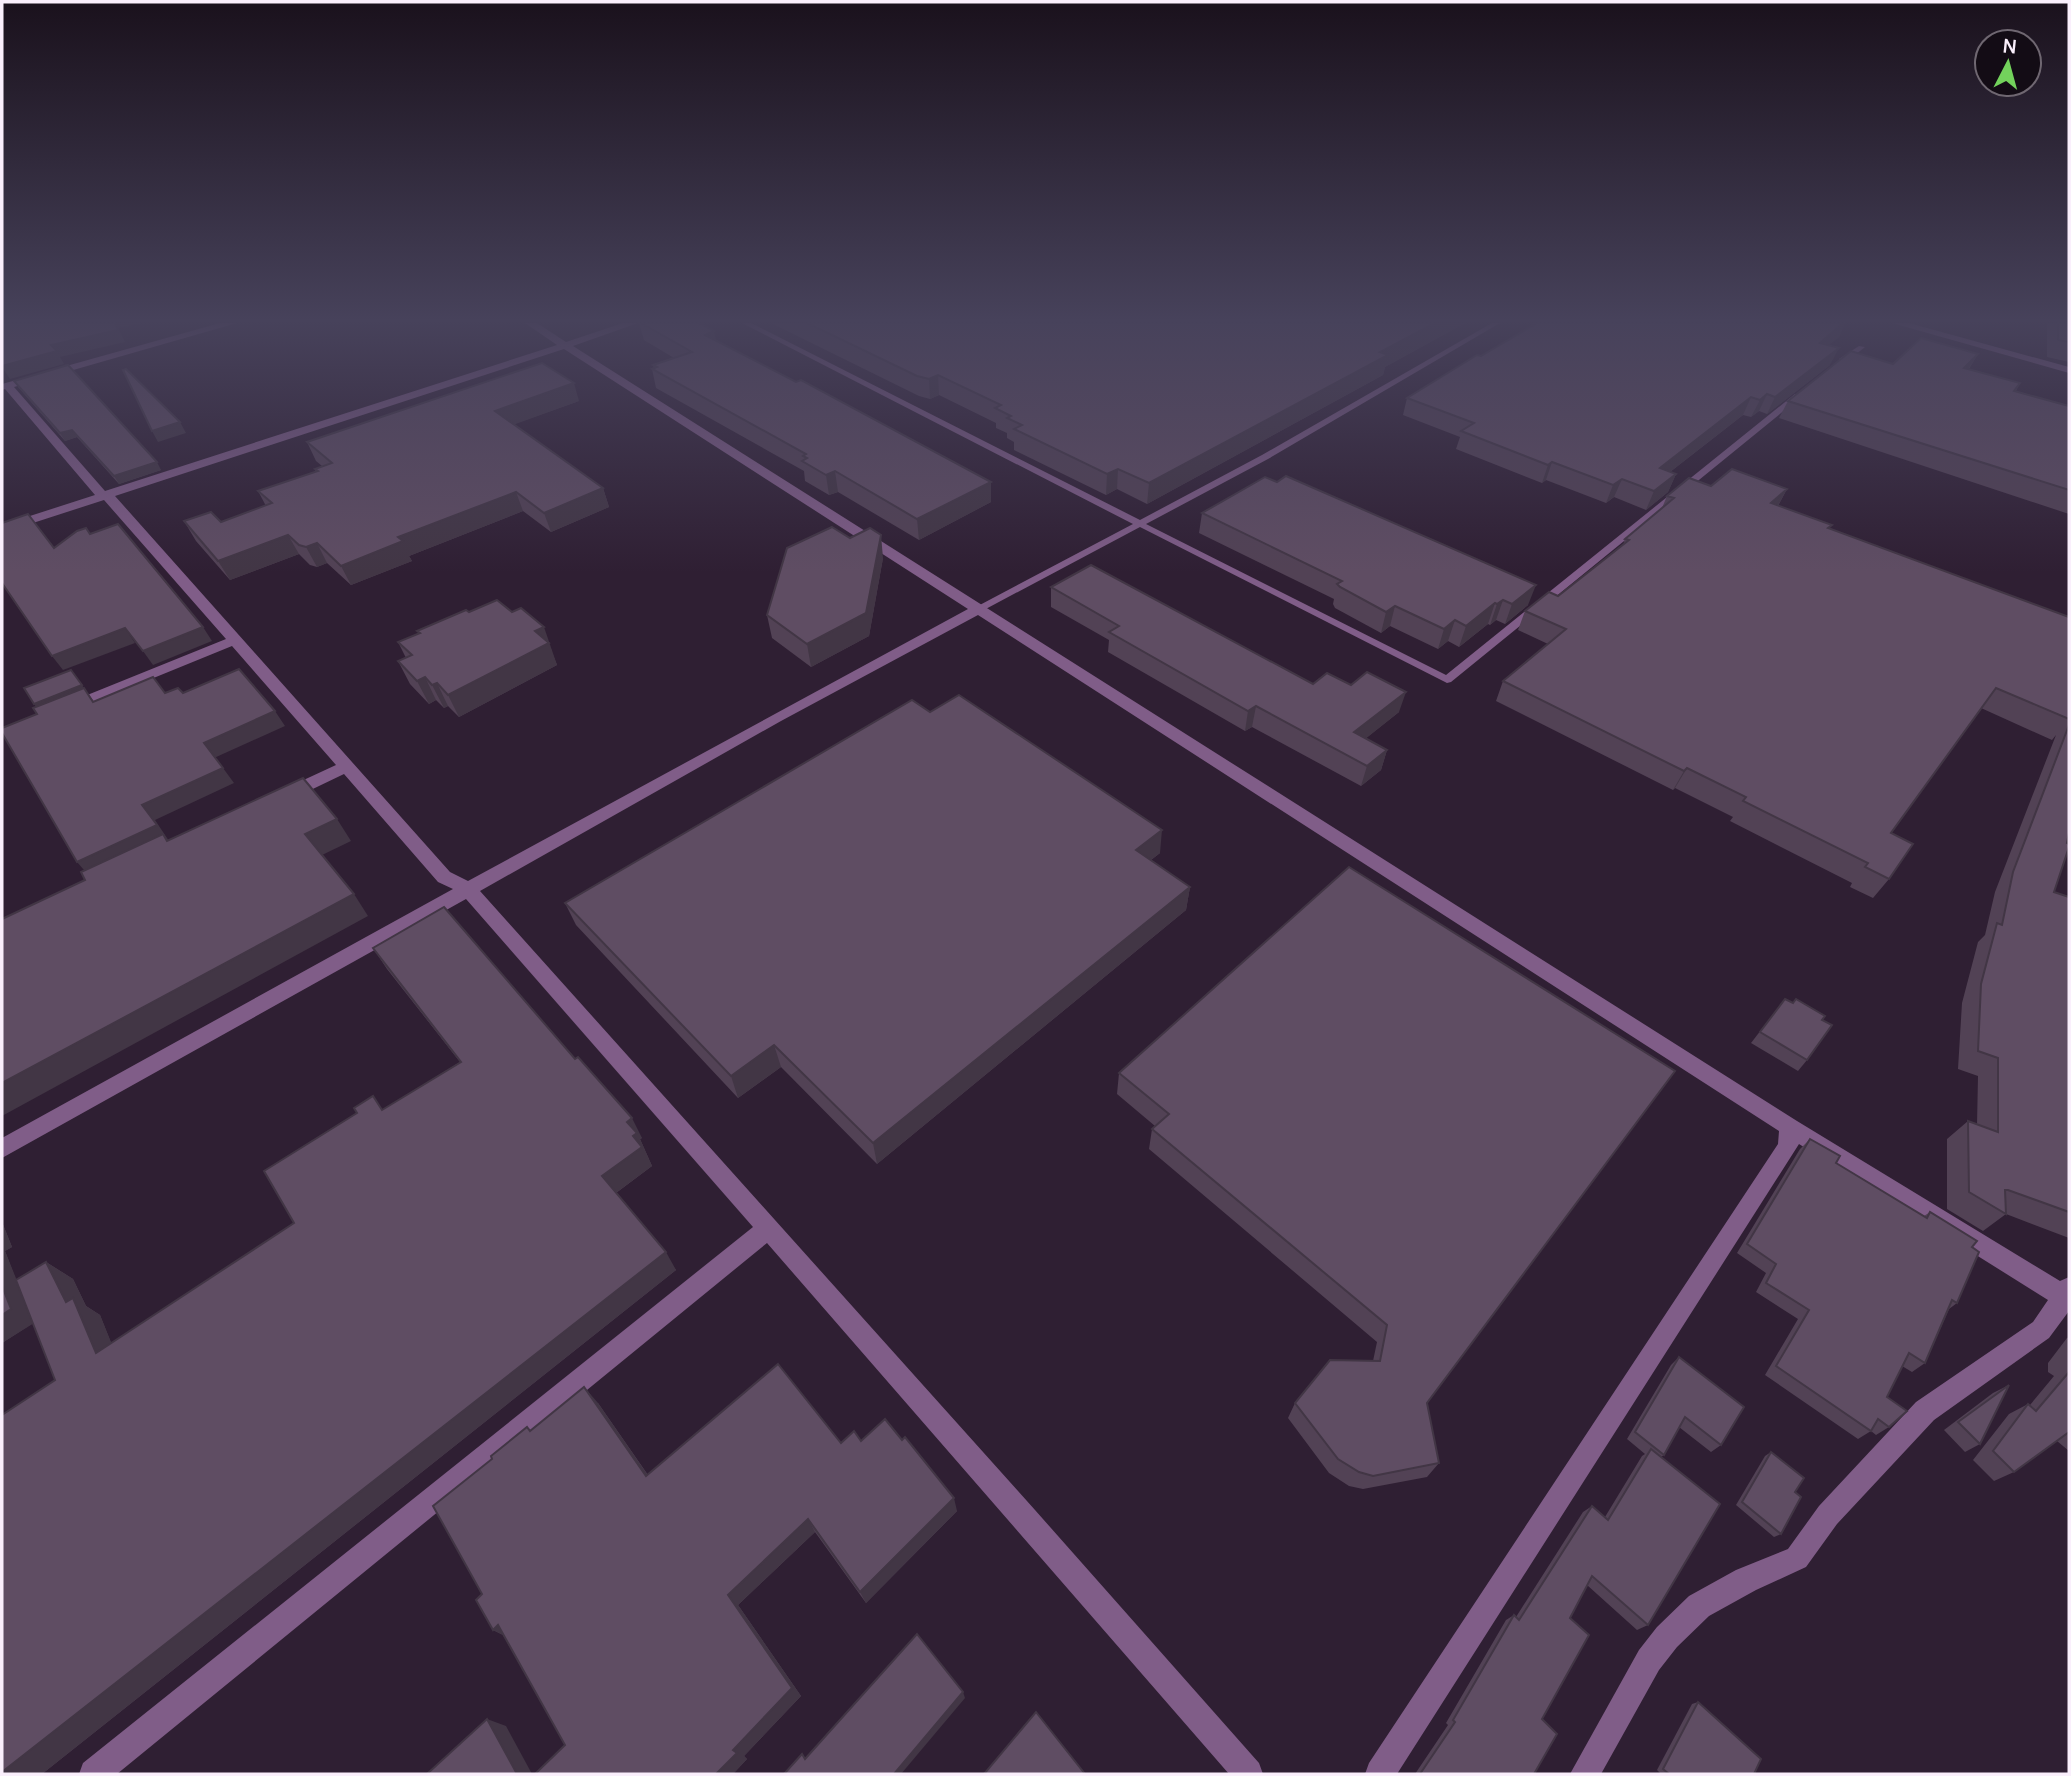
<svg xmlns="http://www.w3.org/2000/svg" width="2071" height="1776" font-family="Manrope,sans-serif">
	<rect width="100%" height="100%" fill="#2f1f33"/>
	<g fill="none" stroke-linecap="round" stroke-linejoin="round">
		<g fill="#805d88" fill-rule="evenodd">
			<polygon points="742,323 751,323 1140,520 1262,455 1492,323 1500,323 1268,459 1146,524 1446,675 1795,394 1802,396 1451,682 1447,683 1140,527 982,611 976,611 976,607 1133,524"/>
			<polygon points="1859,346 1865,347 1845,363 1839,363 1839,359"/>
		</g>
		<g fill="#805d88" fill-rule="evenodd">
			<path d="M220,323H237L14,387L105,491L557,345L525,323H537L566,342L623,323H638L573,346L1797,1121L2060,1281L2069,1277V1311L2049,1338L1934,1420L1837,1524L1806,1567L1756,1590L1709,1616L1677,1647L1659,1670L1601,1774H1570L1639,1650L1657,1627L1689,1596L1736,1570L1788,1549L1819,1506L1916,1402L2033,1322L2048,1300L1799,1144L1397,1774H1365L1369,1763L1778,1144L1779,1131L978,615L781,721L480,891L1035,1510L1259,1763L1263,1774H1229L767,1243L117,1774H79L83,1763L753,1227L466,899L2,1158V1138L453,889L438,882L344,774L294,798H282L280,794L282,790L336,765L232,646L75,710L70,712L62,707L65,704L226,639L104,500L2,533V525L95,495L5,389L2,390V384ZM564,349L968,609L468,881L450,872L115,496Z"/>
			<polygon points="1892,323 1909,323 2069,367 2069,373"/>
		</g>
	</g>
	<g fill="#524255">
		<polygon points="639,323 699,323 716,340 991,502 919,540 838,492 829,495 805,481 804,471 656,388 652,369 654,368 653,365 674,358 644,340"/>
		<polygon points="771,323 1465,323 1385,367 1383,375 1147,504 1117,489 1106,495 1014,450 1014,442 1007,438 1007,433 996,428 996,423 939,395 930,399 919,396"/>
		<polygon points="1533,323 1845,323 1839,337 1828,345 1830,365 1767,414 1759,411 1751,417 1743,415 1670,472 1676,474 1668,492 1646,510 1614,497 1606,503 1546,480 1542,483 1456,449 1460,437 1403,415 1407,398 1532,326"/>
		<polygon points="2047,323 2069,323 2069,362 2047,357"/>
		<polygon points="1978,354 1969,369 2020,383 2016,391 2069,406 2069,514 1779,418 1788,401 1893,364"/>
		<polygon points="14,381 161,470 119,484 77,437 65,441 19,388"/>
		<polygon points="579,401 514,424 603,488 609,507 551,532 523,511 409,556 412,561 351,585 327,563 317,567 310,565 299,554 230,580 196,541 184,521 221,522 266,506 258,491 316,472 315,469 322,466 316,461 307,442"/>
		<polygon points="1711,486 1787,489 1778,506 1829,529 2069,617 2069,833 2054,892 2069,897 2069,1238 2006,1214 1983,1231 1947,1209 1947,1139 1968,1121 1977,1125 1978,1076 1958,1069 1962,1003 1978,942 1985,935 1995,892 2056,735 2052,740 1981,708 1891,833 1889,879 1873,898 1850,887 1852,883 1730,821 1733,817 1675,788 1673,790 1496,701 1503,681 1548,644 1518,630 1525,611 1558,596 1623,545 1625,539 1662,508 1667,496"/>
		<polygon points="1202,513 1528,605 1505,624 1496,620 1490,625 1488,624 1459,647 1448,641 1438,649 1390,626 1381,633 1335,608 1333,604 1334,599 1199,533"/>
		<polygon points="883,558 869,636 811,667 772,638 767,615"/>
		<polygon points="1051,587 1313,684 1399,712 1366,738 1387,750 1381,770 1361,786 1252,727 1245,731 1108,652 1109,640 1051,607"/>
		<polygon points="469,612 552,650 551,650 557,665 459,717 448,706 444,708 436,700 429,704 410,684 398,661 406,658 398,642 419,633 417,631"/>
		<polygon points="930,712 1160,853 1151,860 1190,887 1186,910 877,1164 781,1067 738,1098 576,925 565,903"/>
		<polygon points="1349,867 1427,1403 1439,1463 1427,1477 1363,1489 1349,1486 1329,1473 1288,1418 1295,1403 1373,1361 1377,1342 1149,1149 1152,1129 1155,1126 1117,1094 1119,1073"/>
		<polygon points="373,948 642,1138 640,1139 652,1166 616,1193 676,1270 42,1774 2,1774 55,1380 33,1323 2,1343 2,1222 12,1247 5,1251 16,1280 46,1262 73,1279 86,1306 100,1315 111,1343 294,1223 384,1109 460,1062 387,969"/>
		<polygon points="1785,999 1822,1020 1807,1060 1798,1071 1751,1043"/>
		<polygon points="1810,1139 1836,1163 1924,1216 1930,1212 1972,1247 1957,1303 1949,1309 1925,1363 1912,1372 1902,1366 1887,1397 1889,1427 1876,1435 1871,1431 1858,1439 1765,1375 1798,1319 1756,1292 1766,1273 1737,1253 1800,1149"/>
		<polygon points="2069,1337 2069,1451 2057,1441 2014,1472 1994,1481 1973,1460 2009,1414 2028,1404 2030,1405 2054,1376 2048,1372 2048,1363 2067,1338"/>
		<polygon points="1679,1357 1721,1445 1711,1452 1679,1427 1664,1455 1661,1457 1648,1625 1637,1630 1587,1585 1570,1618 1542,1719 1534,1774 1415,1774 1448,1725 1446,1723 1506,1620 1514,1615 1516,1617 1583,1512 1592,1506 1605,1517 1642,1456 1645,1454 1627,1439 1671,1365"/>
		<polygon points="2009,1385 1980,1444 1965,1452 1944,1430 1993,1393"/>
		<polygon points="598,1403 648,1475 841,1443 861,1441 957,1511 866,1603 815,1532 738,1605 801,1696 744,1756 747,1759 733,1774 535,1774 565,1745 503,1635 493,1630 482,1594 492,1459 527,1427 531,1430"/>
		<polygon points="1771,1452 1795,1492 1781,1534 1774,1537 1736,1505 1765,1456"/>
		<polygon points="1698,1702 1754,1774 1661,1774 1657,1770 1692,1704"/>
	</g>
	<g fill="#423645">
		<polygon points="115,323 142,323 118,328 125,342 60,357 64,364 10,379 2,367 51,345"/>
		<polygon points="1435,323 1465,323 1385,367 1383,375 1147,504 1149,483 1380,352"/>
		<polygon points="1843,323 1845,323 1839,337 1811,359 1820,343"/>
		<polygon points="714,331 718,350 705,335"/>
		<polygon points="1839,348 1830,365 1767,414 1775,397"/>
		<polygon points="1978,354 1967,371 1964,368"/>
		<polygon points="938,375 939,395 930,399 929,379"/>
		<polygon points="574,383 579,401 502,429 495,411"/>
		<polygon points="1767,394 1759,411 1751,417 1760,400"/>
		<polygon points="1751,397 1743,415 1652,486 1660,468"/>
		<polygon points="180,422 186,433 158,442 152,431"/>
		<polygon points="72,430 77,437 65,441 60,433"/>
		<polygon points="157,462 161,470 119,484 114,476"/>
		<polygon points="1552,462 1546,480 1542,483 1548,465"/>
		<polygon points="1118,469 1117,489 1106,495 1107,474"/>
		<polygon points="835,471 838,492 829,495 826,475"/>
		<polygon points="1676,474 1668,492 1646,510 1654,491"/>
		<polygon points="1622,479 1614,497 1606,503 1613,485"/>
		<polygon points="991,482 991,502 919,540 917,519"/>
		<polygon points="603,488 609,507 551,532 544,513"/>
		<polygon points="1787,489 1777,507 1771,503"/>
		<polygon points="516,492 523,511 409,556 412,561 351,585 341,566 398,537"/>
		<polygon points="288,535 299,554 230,580 218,561"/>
		<polygon points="881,535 883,558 869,636 811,667 807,644"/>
		<polygon points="317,543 327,563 317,567 306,547"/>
		<polygon points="1536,585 1528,605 1505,624 1512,604"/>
		<polygon points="1503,600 1496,620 1490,625 1497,604"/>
		<polygon points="1495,603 1488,624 1459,647 1466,626"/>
		<polygon points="1395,606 1390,626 1381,633 1386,612"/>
		<polygon points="1455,620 1448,641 1438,649 1444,629"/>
		<polygon points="203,627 212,641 153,665 143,651"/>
		<polygon points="544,627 557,665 459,717 448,695 535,631"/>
		<polygon points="125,628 135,643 63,670 52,656"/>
		<polygon points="71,670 95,703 38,710 34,704"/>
		<polygon points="425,677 436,700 429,704 417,681"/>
		<polygon points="437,683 448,706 444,708 432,685"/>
		<polygon points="1406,692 1399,712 1349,752 1354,732"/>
		<polygon points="1256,706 1252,727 1245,731 1248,711"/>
		<polygon points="275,711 285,726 214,758 204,743"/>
		<polygon points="1387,750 1381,770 1361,786 1367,766"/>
		<polygon points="223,768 234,783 155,820 169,841 91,878 77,862 142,805"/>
		<polygon points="1687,768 1675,788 1673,790 1684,771"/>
		<polygon points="337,819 351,841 320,856 305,834"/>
		<polygon points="1162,830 1160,853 1134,873 1136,850"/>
		<polygon points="1190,887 1186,910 877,1164 873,1143"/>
		<polygon points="354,894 368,916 2,1116 2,1083"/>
		<polygon points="774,1045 781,1067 738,1098 731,1076"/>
		<polygon points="632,1118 642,1138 640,1139 652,1166 613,1195 602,1176 633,1136 627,1122"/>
		<polygon points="2,1222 12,1247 5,1251 34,1323 2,1343"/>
		<polygon points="666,1252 676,1270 42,1774 2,1774 2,1772"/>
		<polygon points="46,1262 73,1279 86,1306 100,1315 122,1369 96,1353 66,1302"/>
		<polygon points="584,1387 598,1403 658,1490 646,1476"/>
		<polygon points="954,1498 957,1511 866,1603 860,1592"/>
		<polygon points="808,1519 815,1532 738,1605 801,1696 744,1756 747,1759 733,1774 716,1774 728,1595"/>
		<polygon points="498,1625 511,1639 493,1630"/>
		<polygon points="963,1692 965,1698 901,1774 894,1774"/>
		<polygon points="487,1719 506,1726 532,1774 517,1774"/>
	</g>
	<g fill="#5f4d63" stroke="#423645" stroke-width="2">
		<polygon points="2,323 115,323 118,330 51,345 57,351 2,366"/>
		<polygon points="641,323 699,323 714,331 705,335 796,382 801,380 991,482 917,519 835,471 826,475 802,461 807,458 803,456 806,454 652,369 657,367 653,365 692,352"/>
		<polygon points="807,323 1435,323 1380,352 1388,355 1149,483 1118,469 1107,474 1014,429 1022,425 1007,418 1011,416 995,408 1001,405 938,375 929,379 917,376"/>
		<polygon points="1537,323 1843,323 1820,343 1839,348 1775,397 1767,394 1760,400 1751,397 1660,468 1676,474 1654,491 1622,479 1613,485 1552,462 1548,465 1461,431 1474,423 1407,398 1477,355 1481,356"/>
		<polygon points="2058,323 2069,323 2069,342 2058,340"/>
		<polygon points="1921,338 1978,354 1964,368 2020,383 2014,391 2069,406 2069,490 1788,401 1851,351 1893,364"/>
		<polygon points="542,363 574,383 495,411 603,488 544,513 516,492 398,537 403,541 341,566 317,543 306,547 299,545 288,535 218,561 184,521 211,512 221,522 272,503 258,491 318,471 315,469 332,463 307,442"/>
		<polygon points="68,365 157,462 114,476 72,430 60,433 14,381"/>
		<polygon points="126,369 180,422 152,431 123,370"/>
		<polygon points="1732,469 1787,489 1771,503 1832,525 1828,528 2069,617 2069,719 1996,688 1891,833 1913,844 1889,879 1865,867 1868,863 1743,801 1746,797 1687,768 1684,771 1503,681 1566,629 1525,611 1549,592 1558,596 1629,540 1625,539 1674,498 1667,496 1689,478 1711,486"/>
		<polygon points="1286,476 1536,585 1512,604 1503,600 1497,604 1495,603 1466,626 1455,620 1444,629 1395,606 1386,612 1340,587 1337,584 1342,581 1202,513 1265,477 1277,482"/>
		<polygon points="28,514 54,548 77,531 86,528 90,534 118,524 203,627 143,651 125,628 52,656 2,583 2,523"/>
		<polygon points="832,527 850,538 870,528 881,535 866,613 807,644 767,615 787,548"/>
		<polygon points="1091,565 1313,684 1327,673 1351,685 1367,672 1406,692 1354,732 1387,750 1367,766 1256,706 1248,711 1109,632 1119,626 1051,587"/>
		<polygon points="497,600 512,612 521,608 544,627 535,631 549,643 448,695 437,683 432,685 425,677 417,681 398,661 412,655 398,642 420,633 417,631 466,610 469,612"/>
		<polygon points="239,669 275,711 204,743 223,768 142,805 157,825 77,862 2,733 2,728 37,714 33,708 84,688 93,702 153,677 165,693 178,688 183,693"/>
		<polygon points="71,670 82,685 34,704 24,688"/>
		<polygon points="959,695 1162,830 1136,850 1190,887 873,1143 774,1045 731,1076 565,903 912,700 930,712"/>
		<polygon points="2069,725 2069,833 2067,843 2069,844 2069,847 2054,892 2069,897 2069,1212 2008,1190 2005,1190 2006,1214 1969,1192 1968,1121 1998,1132 1998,1058 1978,1051 1981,984 1997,923 2002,925 2013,872"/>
		<polygon points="303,778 337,819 305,834 354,894 2,1083 2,919 85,880 81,872 163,834 167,841"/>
		<polygon points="1349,867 1675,1071 1427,1403 1439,1463 1373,1476 1359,1472 1338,1459 1295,1403 1330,1360 1380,1361 1387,1325 1152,1129 1169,1114 1119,1073"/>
		<polygon points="444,907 575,1059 578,1057 632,1118 627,1122 637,1133 633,1136 642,1147 602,1176 666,1252 2,1772 2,1415 55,1380 16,1280 46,1262 66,1302 73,1298 96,1353 294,1223 264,1171 357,1113 354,1108 373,1096 382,1110 461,1062 373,948"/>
		<polygon points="1785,999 1793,1003 1796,999 1825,1016 1822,1020 1832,1025 1807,1060 1760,1032"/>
		<polygon points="1810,1139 1840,1156 1836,1163 1927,1218 1930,1212 1977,1241 1972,1247 1979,1252 1957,1303 1952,1300 1925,1363 1909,1353 1887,1397 1907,1411 1889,1427 1878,1419 1871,1431 1776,1366 1809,1310 1766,1283 1776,1264 1747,1244"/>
		<polygon points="2,1286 11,1309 2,1315"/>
		<polygon points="1679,1357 1744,1407 1721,1445 1685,1417 1664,1455 1635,1432"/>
		<polygon points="778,1364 841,1443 854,1431 861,1441 885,1419 902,1440 905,1437 954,1498 860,1592 808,1519 728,1595 792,1688 733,1750 737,1753 716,1774 535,1774 565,1745 498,1625 493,1630 476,1600 482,1594 433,1506 492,1459 491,1456 527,1427 530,1431 584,1387 646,1476"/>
		<polygon points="2069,1372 2069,1432 2014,1472 1993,1451 2028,1404 2036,1411"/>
		<polygon points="2009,1385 1980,1444 1958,1422"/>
		<polygon points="1651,1449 1720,1504 1648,1625 1592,1576 1570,1618 1589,1635 1542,1719 1557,1734 1534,1774 1420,1774 1455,1722 1453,1720 1514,1615 1519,1620 1592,1506 1608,1520"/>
		<polygon points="1771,1452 1804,1478 1795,1492 1801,1497 1781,1534 1742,1502"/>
		<polygon points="917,1634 963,1692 894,1774 784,1774 802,1754 805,1759"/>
		<polygon points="1698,1702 1761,1759 1754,1774 1669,1774 1663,1769"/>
		<polygon points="1036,1712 1085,1774 984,1774"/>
		<polygon points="487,1719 517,1774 427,1774"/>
	</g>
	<linearGradient id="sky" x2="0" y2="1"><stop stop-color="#1a111c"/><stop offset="0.56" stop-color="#47425b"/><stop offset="1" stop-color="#47425b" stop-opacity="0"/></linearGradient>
	<rect width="2071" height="572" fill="url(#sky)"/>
	<rect width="2071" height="1776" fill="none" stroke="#faeffc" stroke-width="7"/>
	<g transform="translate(2008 63) rotate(6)"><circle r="33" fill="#130c15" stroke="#6f6771" stroke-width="2"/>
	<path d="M0-5L12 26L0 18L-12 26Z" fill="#73d25c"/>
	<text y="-10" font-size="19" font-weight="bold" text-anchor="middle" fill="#faeffc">N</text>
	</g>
</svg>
